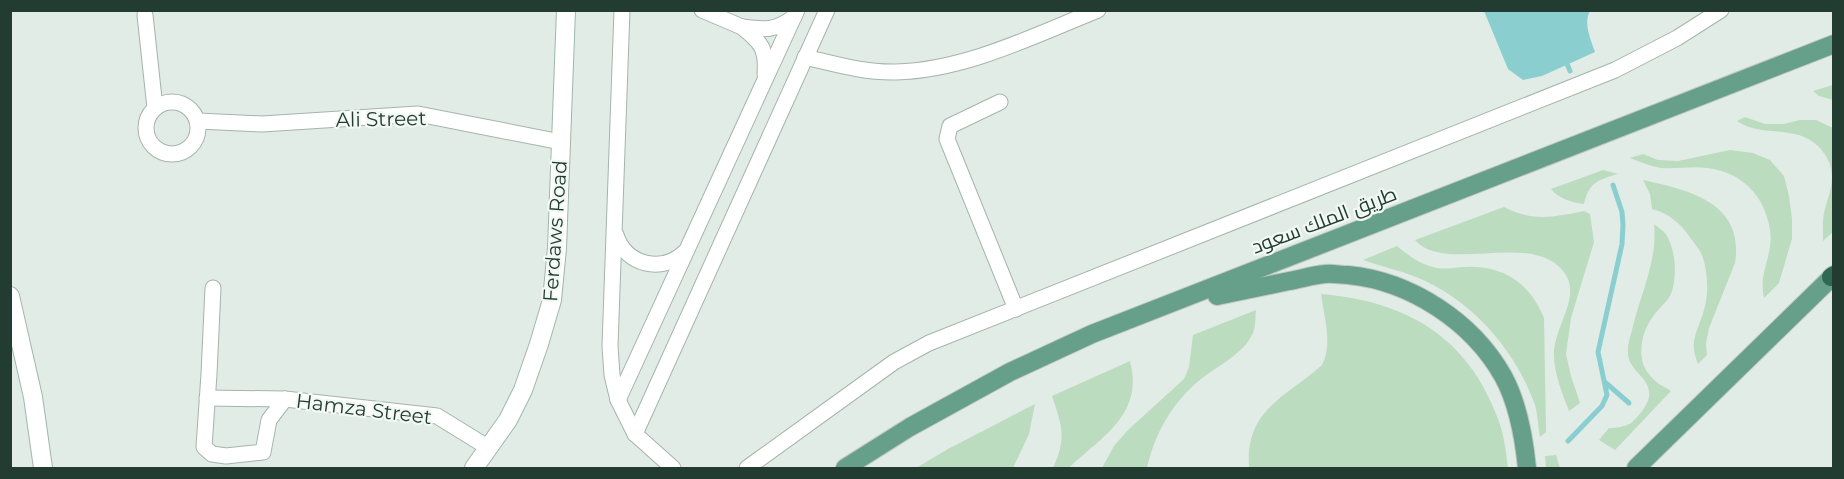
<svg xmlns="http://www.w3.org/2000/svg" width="1844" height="479" font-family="Montserrat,Cairo,sans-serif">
	<rect width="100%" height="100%" fill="#e2ece6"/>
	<g fill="#bbdcbf">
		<polygon points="1833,85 1833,100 1819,96 1813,91"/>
		<path d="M1745,117L1765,124H1784L1800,120H1816L1833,128V232L1823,241C1823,230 1822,219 1825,209C1828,197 1832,189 1832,177C1832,165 1827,156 1819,147C1796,123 1763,139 1737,121Z"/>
		<path d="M1730,150L1753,153L1770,160L1784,176L1789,196L1792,219V239L1779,283L1764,298C1758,272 1774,255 1770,230C1765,196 1742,172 1707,168C1692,166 1676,169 1661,168C1650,166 1640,162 1630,158L1643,154L1658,160L1678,161Z"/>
		<path d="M1603,170L1618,174C1598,180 1589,182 1584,204C1571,202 1559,199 1551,189Z"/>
		<path d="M1643,180C1688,190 1745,202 1735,263L1709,328L1706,344L1707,355L1698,364C1688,340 1698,332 1704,310C1709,294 1708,272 1702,255C1699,248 1693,242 1689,236C1680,223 1668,213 1652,209L1650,194Z"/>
		<path d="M1504,207C1532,222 1555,217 1584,211L1590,214L1594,242L1571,318L1566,354L1571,376L1580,403L1569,411C1562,392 1554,374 1554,354C1554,323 1589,290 1556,264C1519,236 1443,272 1415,240Z"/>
		<path d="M1654,224C1658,227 1662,230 1665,233C1676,248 1678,279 1670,296C1665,304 1657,310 1652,318C1641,333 1636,359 1649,374C1654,382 1663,386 1671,391L1615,450L1599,440L1609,428C1616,428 1625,427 1631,423C1637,418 1648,405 1649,397C1652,378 1628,371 1628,353C1627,344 1631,335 1633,326C1641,293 1658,259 1654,224Z"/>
		<path d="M1397,246C1409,256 1421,265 1437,268C1450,270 1461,266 1474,267C1509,268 1531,287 1544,318L1546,432L1540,437C1538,427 1538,415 1535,405C1515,349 1471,299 1416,277C1399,270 1380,266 1363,260Z"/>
		<path d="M1321,294C1405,301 1468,336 1498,419C1504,434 1506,452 1508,468H1249C1245,409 1285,398 1322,365C1333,344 1324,317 1321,294Z"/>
		<path d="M1256,310C1255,317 1256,326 1253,333C1242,357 1213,367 1194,385C1170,407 1154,436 1147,468H1102L1114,446L1128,430L1184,379L1189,367L1193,335Z"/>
		<path d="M1130,361C1144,415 1102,436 1069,468H1053C1067,438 1062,426 1052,396Z"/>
		<polygon points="1035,404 1029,434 1013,468 916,468 948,449"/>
		<polygon points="1556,455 1560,468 1546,468 1545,456"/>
	</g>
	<path fill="#8bced0" d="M1484,11H1590C1583,23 1591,40 1595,52L1542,76L1523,80L1508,69Z"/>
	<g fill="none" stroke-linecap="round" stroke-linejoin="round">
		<g stroke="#8bced0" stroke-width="5">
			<polyline points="1565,59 1570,71"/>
			<polyline points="1606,383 1629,403"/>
			<polyline points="1568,441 1602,406 1607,395 1598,352 1622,244 1623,225 1622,212 1613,185"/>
		</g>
		<g stroke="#a5b4ac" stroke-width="17">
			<g id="street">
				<polyline points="622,10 610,346 612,375 618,400 635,434 673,468"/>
				<polyline points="702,10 742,27"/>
				<polyline points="145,15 155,108"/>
				<path d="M805,57C835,64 865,73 896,72C966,70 1033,36 1098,10"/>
				<path d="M765,74C767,49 761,42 742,27C765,30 775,31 794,17"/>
				<circle cx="172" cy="128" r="26"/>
				<polyline points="1000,102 950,126 947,139 1016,309"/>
				<polyline points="198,121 262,124 418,114 561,142"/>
				<path d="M616,235C626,265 662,274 685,252"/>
				<polyline points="213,288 209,374 204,447 212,454 226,456 263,452 269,420 285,399"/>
				<polyline points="207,398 285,399 437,416 489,448"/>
				<polyline points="618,400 797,10"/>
				<polyline points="635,434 827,10"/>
				<polyline points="747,468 894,362 929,343 1615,70 1677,38 1721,10"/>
			</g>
		</g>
		<g stroke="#a0b7ac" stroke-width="20">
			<g id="secondary">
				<polyline points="10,296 33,397 43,468"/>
				<polyline points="474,468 508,420 523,390 539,344 552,300 557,248 566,10"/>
			</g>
		</g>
		<g stroke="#c1c8c6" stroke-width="20">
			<g id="primary">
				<path d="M1217,296C1241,291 1265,286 1289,281C1301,279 1313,275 1325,274C1332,273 1340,275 1348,275C1410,281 1472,321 1503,376C1518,403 1524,438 1527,468"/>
				<polyline points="845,468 910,427 1010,372 1092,334 1834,44"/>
				<polyline points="1636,468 1834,275"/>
			</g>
		</g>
		<g stroke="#c1c8c6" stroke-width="20">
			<polyline id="highway" points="1831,277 1834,275"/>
		</g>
		<use href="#street" stroke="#fff" stroke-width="15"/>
		<use href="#secondary" stroke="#fff" stroke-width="18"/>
		<use href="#primary" stroke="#67a08a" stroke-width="18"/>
		<use href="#highway" stroke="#2f6854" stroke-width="18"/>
	</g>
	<g text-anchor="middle" stroke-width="4.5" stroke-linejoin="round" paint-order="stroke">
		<g font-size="20" fill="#223c32" stroke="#f2f8f4">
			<text transform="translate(381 119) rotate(-1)" y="7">Ali Street</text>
			<text transform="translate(1324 220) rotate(-21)" y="7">طريق الملك سعود</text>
			<text transform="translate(555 231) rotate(-86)" y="7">Ferdaws Road</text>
			<text transform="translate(364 409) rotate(7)" y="7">Hamza Street</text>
		</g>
	</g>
	<rect width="1844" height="479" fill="none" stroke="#223c32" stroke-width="24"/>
</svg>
